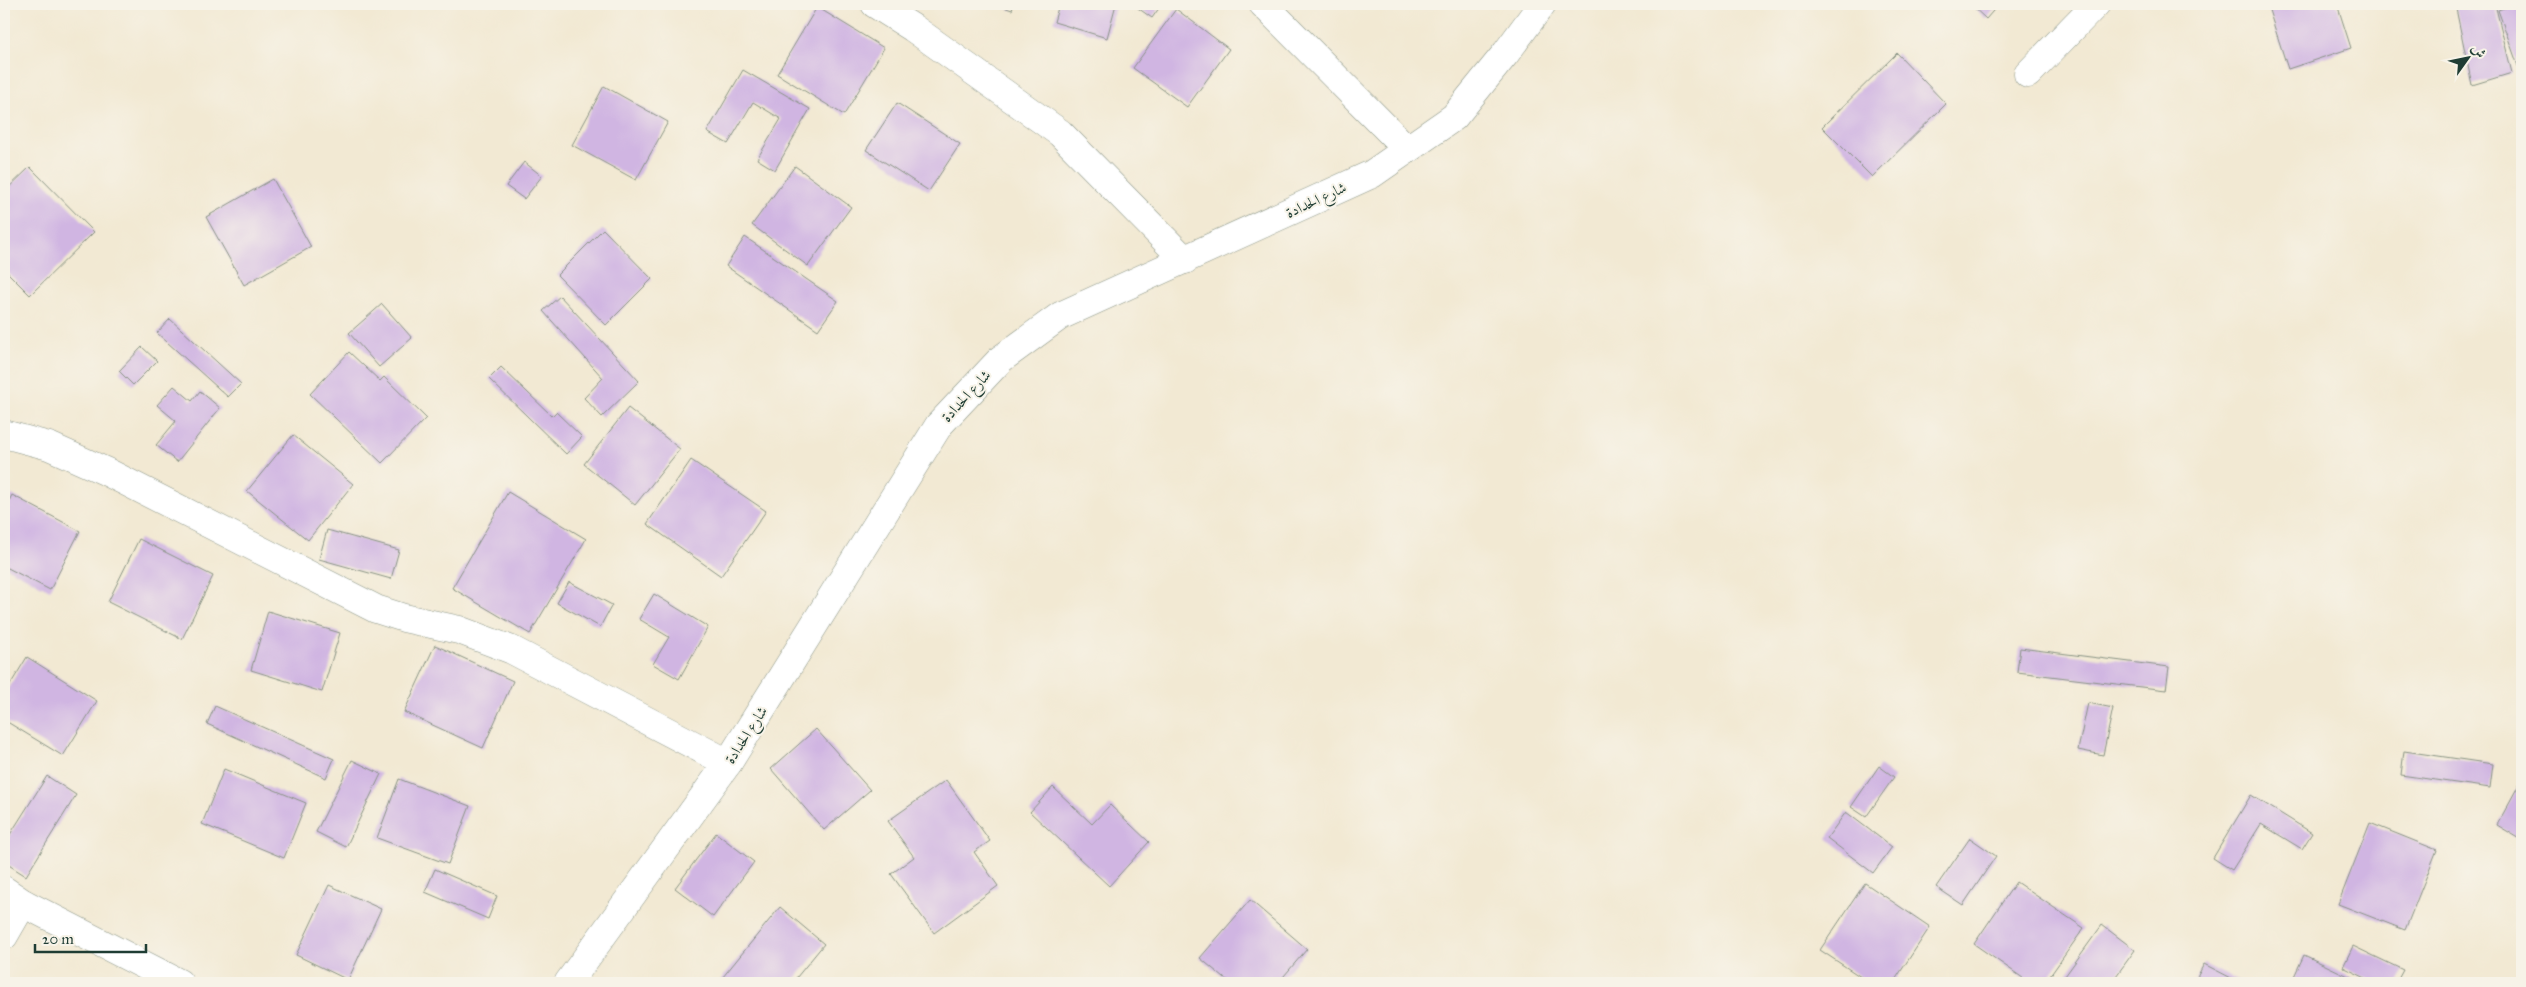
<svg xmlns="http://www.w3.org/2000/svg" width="2526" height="987" font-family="'IM FELL Great Primer',Amiri,serif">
	<rect width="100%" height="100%" fill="#f7f3e8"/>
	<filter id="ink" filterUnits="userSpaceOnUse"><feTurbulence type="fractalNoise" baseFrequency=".02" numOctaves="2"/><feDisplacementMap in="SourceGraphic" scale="10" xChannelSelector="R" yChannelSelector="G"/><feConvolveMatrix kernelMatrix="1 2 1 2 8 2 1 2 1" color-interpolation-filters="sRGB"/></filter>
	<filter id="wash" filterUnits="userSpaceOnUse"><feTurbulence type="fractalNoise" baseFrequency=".0096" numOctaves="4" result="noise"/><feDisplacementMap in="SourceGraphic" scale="20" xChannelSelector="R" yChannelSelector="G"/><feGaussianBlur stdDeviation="1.12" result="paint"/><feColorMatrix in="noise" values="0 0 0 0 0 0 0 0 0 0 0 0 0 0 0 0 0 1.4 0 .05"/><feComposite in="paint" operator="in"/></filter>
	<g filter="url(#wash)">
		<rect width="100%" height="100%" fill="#f2e9d3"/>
		<g id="blocks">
			<g fill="#d0b5e2">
				<polygon points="995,4 1014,4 1012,10"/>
				<polygon points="1059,4 1116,4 1107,38 1054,22"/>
				<polygon points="1136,4 1162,4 1152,18 1135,6"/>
				<polygon points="1970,4 1999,4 1986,19"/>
				<polygon points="2267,4 2337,4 2351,48 2288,69"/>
				<polygon points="2455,4 2495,4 2512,73 2472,85"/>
				<polygon points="2515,4 2522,4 2522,77 2498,10"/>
				<polygon points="817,7 884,48 844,115 777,74"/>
				<polygon points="1176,9 1229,49 1187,107 1133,68"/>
				<polygon points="1897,53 1946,104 1872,177 1822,127"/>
				<polygon points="743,70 810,109 775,170 757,159 781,119 753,102 728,144 707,132"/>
				<polygon points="604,86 668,122 636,180 572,145"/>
				<polygon points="897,103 960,144 929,191 866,150"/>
				<polygon points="524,162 542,176 524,199 506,186"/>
				<polygon points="795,166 851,207 808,266 752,225"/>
				<polygon points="30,167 94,232 30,295 4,269 4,192"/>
				<polygon points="273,179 311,247 244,285 206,217"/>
				<polygon points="603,229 652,279 606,325 557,275"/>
				<polygon points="745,237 838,301 818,330 726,266"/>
				<polygon points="560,296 639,381 602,417 584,398 603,378 543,311"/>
				<polygon points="382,304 412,338 379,367 349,333"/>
				<polygon points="170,319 241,384 228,397 157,333"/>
				<polygon points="142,347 157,361 133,385 119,371"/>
				<polygon points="349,352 380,381 384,377 426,418 382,463 310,394"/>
				<polygon points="501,367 552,416 556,412 582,437 566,454 489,379"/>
				<polygon points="174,386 192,401 200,391 220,408 177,462 156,445 176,421 157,405"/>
				<polygon points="628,408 680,449 635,505 584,464"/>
				<polygon points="293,435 353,484 308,540 247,491"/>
				<polygon points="691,460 766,511 721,576 647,524"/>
				<polygon points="508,492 586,539 530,634 452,588"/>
				<polygon points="12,495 80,531 50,590 4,566 4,511"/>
				<polygon points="327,530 399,550 391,579 319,559"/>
				<polygon points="139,539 213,576 182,639 108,602"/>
				<polygon points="569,582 612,605 600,627 557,603"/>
				<polygon points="654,594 708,627 679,679 653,664 669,637 639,619"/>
				<polygon points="268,611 340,633 322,692 251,670"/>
				<polygon points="435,645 513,681 483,748 404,712"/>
				<polygon points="2020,648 2169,667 2166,690 2017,672"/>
				<polygon points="27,657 97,701 63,756 4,720 4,695"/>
				<polygon points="2088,703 2113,708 2103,755 2078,750"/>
				<polygon points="215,706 334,759 326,778 207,724"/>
				<polygon points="816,729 870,790 824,830 771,769"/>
				<polygon points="2404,751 2493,764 2490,788 2401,775"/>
				<polygon points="352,760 381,774 346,847 316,832"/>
				<polygon points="1879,766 1894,777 1866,817 1851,807"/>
				<polygon points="224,769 306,803 284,858 202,824"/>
				<polygon points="47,776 76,795 26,876 4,862 4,844"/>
				<polygon points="399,779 470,806 448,864 377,838"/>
				<polygon points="2522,779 2522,840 2497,825"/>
				<polygon points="946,780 990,841 974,852 998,886 934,933 891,874 914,857 888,821"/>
				<polygon points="1053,787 1092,824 1110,805 1149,842 1109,886 1030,812"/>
				<polygon points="2251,795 2312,833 2302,849 2261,824 2232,870 2213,858"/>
				<polygon points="1846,812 1892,847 1873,873 1827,838"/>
				<polygon points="2370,823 2437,850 2405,930 2338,904"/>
				<polygon points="716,833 754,862 713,917 675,888"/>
				<polygon points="1970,838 1996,856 1963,905 1936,887"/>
				<polygon points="435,869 497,896 488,919 425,892"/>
				<polygon points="2016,882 2084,928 2045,983 2030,983 1974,944"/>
				<polygon points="1865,883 1930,927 1893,983 1870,983 1820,950"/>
				<polygon points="329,885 381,909 348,980 296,955"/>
				<polygon points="1250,900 1307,949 1278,983 1230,983 1200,958"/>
				<polygon points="780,907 824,944 792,983 718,983"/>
				<polygon points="2102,925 2135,950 2111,983 2060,983"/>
				<polygon points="2353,946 2403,970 2396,983 2376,983 2343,967"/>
				<polygon points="2304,955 2363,983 2291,983"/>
				<polygon points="2204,964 2241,983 2194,983"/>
			</g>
		</g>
	</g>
	<g filter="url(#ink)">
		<use href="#blocks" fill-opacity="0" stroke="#889384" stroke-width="1"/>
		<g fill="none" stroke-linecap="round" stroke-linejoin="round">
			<g stroke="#889384" stroke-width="29">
				<g id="minor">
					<polyline points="875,4 913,28 1060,133 1185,260"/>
					<polyline points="1263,4 1407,149"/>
					<polyline points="2028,74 2096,4"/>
					<polyline points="4,434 49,446 107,472 376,609 404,618 459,630 512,650 728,763"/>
					<polyline points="4,890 23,903 179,983"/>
					<polyline points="4,936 23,903"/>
					<polyline points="568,983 728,763 939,425 1001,359 1060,316 1372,174 1454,117 1506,53 1542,4"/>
				</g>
			</g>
			<use href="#minor" stroke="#fff" stroke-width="28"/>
		</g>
	</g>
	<g text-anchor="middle" stroke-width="4" stroke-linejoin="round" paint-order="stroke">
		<g font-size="15" fill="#1f3d34" stroke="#f7f3e8">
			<text transform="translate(1316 200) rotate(-25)" y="5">شارع الحدادة</text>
			<text transform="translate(966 396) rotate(-47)" y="5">شارع الحدادة</text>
			<text transform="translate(746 735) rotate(-57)" y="5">شارع الحدادة</text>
		</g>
	</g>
	<rect width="2526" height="987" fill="none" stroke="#f7f3e8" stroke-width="20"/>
	<g transform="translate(2468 58) rotate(57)" stroke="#f7f3e8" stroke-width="4" paint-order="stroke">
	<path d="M0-4L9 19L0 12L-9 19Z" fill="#1f3d34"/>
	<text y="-8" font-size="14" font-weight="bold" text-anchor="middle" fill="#1f3d34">ش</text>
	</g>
	<path d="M35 944v8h111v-8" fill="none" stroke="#1f3d34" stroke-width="2.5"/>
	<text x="42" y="944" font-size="15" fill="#1f3d34" stroke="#f7f3e8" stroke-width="4" paint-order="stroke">20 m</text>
</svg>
